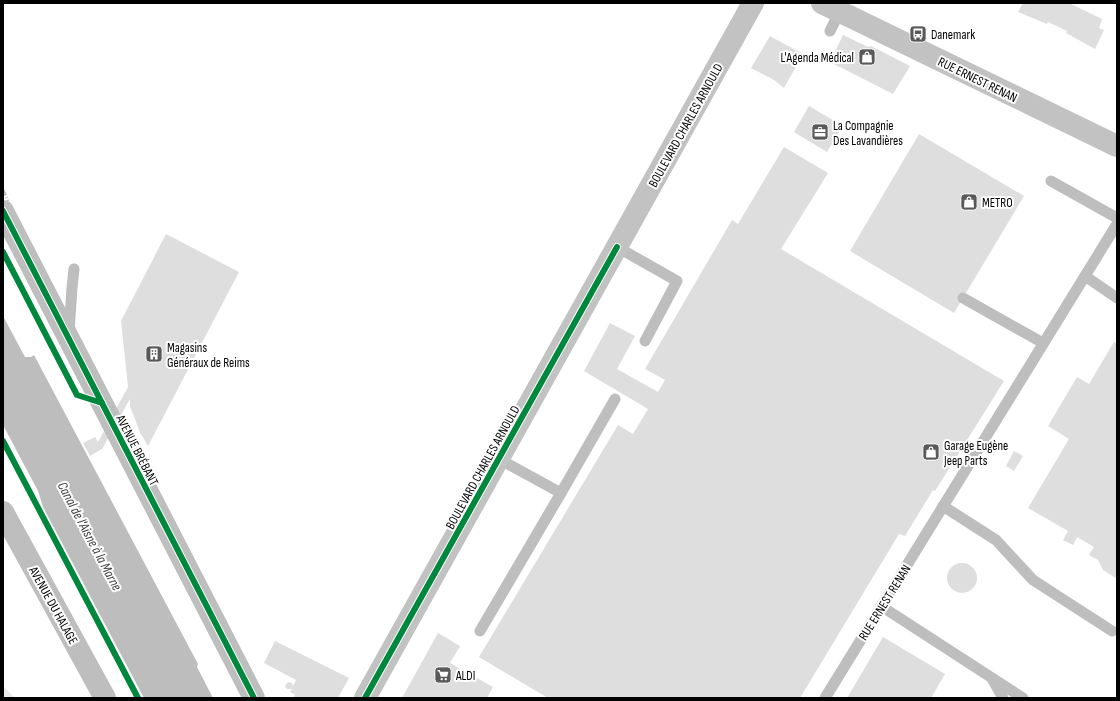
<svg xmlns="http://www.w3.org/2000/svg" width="1120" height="701" font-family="'Sofia Sans Condensed',sans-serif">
	<rect width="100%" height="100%" fill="#fff"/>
	<polygon fill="#ebebeb" points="3,686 15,698 3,698"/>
	<polygon fill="#bdbdbd" points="3,316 25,357 31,357 34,355 198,664 197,667 213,698 144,698 43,507 38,491 3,425"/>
	<g fill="#dedede">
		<polygon points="1023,3 1069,3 1102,19 1099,28 1104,30 1095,49 1066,33 1067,31 1048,22 1047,24 1018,12"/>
		<polygon points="843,35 868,47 871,46 910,66 893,94 830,62"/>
		<polygon points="770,36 803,54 784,88 774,80 751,68"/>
		<polygon points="809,106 843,126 827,152 794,132"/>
		<polygon points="919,134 1024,196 954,313 850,251"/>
		<polygon points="784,147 828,173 781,249 1004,381 935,491 933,490 905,536 899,534 800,698 548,698 479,657 618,425 633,434 648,409 584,371 610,323 635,336 617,369 658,392 665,380 645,369 732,220 738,224"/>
		<polygon points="166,234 239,272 148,446 141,434 141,435 130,406 130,399 102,449 90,456 83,443 95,437 98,442 128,387 121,321"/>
		<polygon points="1114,342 1117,344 1117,579 1103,570 1098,560 1089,555 1094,547 1077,537 1073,545 1063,540 1068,531 1028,508 1069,439 1048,426 1077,377 1089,384"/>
		<polygon points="1014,451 1023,456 1014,471 1006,466"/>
		<circle cx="962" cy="578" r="15"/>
		<polygon points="438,633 460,646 450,663 493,687 487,698 402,698"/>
		<polygon points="883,637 945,674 931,698 847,698"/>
		<polygon points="275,641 349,678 338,698 294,697 295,695 290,692 292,689 287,689 285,686 288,682 292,683 293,686 296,680 264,663"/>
	</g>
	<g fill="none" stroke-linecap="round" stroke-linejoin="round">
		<g stroke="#bebebe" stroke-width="11">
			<polyline points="830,31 840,11"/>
			<polyline points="1051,181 1117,218"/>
			<polyline points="617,247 677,281 645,341"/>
			<polyline points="1085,276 1117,298"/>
			<polyline points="963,298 1043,343"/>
			<polyline points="69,332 72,288 74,269"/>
			<polyline points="561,493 615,399"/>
			<polyline points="943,506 996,540 1033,580 1112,631"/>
			<polyline points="881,606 1023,698"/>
			<polyline points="480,631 561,493 499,459"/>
			<polyline points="993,680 1003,698"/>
			<polyline points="825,698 1117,224"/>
		</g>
		<g stroke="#bebebe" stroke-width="22">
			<polyline points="3,211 254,698"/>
			<polyline points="3,512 105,698"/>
		</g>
		<g stroke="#c2c2c2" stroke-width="22">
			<polyline points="822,3 1117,146"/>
			<polyline points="365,698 753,3"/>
		</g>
		<polyline stroke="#bebebe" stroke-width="3" stroke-dasharray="6 2 1 2" stroke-linecap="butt" points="3,190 8,201"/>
		<g stroke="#fff" stroke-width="8">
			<g id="cycleway">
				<polyline points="3,211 254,698"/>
				<polyline points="3,252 77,395 102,403"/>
				<polyline points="3,441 138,698"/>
				<polyline points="365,698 617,247"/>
			</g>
		</g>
		<use href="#cycleway" stroke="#00873e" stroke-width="6"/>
	</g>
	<defs>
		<g id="bus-square" transform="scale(0.9)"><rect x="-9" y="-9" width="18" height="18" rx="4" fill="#595959" stroke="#fff"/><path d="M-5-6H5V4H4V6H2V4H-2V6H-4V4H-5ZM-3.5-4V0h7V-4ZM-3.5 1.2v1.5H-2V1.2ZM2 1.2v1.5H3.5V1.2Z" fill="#fff"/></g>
		<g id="shop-square" transform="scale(0.9)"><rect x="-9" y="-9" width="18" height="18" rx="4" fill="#595959" stroke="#fff"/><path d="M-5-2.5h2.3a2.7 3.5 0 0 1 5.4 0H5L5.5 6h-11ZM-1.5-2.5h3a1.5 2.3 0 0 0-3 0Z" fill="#fff"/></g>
		<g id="office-square" transform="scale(0.9)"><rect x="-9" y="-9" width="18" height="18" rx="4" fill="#595959" stroke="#fff"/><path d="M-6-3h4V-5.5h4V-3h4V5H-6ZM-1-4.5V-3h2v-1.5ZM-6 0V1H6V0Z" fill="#fff"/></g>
		<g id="building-square" transform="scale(0.9)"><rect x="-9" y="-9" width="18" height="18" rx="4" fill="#595959" stroke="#fff"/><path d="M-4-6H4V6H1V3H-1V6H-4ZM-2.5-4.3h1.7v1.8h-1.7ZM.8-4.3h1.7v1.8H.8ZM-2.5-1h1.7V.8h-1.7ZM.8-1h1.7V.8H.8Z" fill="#fff"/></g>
		<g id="supermarket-square" transform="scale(0.9)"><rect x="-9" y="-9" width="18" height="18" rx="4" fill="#595959" stroke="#fff"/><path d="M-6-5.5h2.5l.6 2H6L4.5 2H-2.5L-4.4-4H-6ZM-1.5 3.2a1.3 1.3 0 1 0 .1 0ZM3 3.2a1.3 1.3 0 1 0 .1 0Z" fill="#fff"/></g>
	</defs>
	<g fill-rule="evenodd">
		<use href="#bus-square" x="918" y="34"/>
		<use href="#shop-square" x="867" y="57"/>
		<use href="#office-square" x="820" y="132"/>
		<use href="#shop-square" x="969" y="202"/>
		<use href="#building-square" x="154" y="354"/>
		<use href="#shop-square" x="931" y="452"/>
		<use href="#supermarket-square" x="443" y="675"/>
	</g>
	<g text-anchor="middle" stroke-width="4" stroke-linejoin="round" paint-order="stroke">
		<g font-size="13" fill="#000" stroke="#fff" text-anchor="start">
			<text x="931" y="39">Danemark</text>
			<text x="854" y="62" text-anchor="end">L'Agenda Médical</text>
			<text x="833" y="130">La Compagnie<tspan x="833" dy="15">Des Lavandières</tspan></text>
			<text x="982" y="207">METRO</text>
			<text x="167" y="352">Magasins<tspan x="167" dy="15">Généraux de Reims</tspan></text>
			<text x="944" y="450">Garage Eugène<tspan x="944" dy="15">Jeep Parts</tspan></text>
			<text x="456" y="680">ALDI</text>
		</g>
		<g font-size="13" fill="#000" stroke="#fff">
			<text transform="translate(978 79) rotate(26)" y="5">RUE ERNEST RENAN</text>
			<text transform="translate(685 125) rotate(-61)" y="5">BOULEVARD CHARLES ARNOULD</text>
			<text transform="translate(138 450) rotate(63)" y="5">AVENUE BRÉBANT</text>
			<text transform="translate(482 467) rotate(-61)" y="5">BOULEVARD CHARLES ARNOULD</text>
			<text transform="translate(884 602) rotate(-58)" y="5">RUE ERNEST RENAN</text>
			<text transform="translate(54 605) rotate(61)" y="5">AVENUE DU HALAGE</text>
		</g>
		<g font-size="14" font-style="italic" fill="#424242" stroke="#fff">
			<text transform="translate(90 536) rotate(62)" y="5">Canal de l'Aisne à la Marne</text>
		</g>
	</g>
	<rect width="1120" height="701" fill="none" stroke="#000000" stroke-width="8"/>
</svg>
